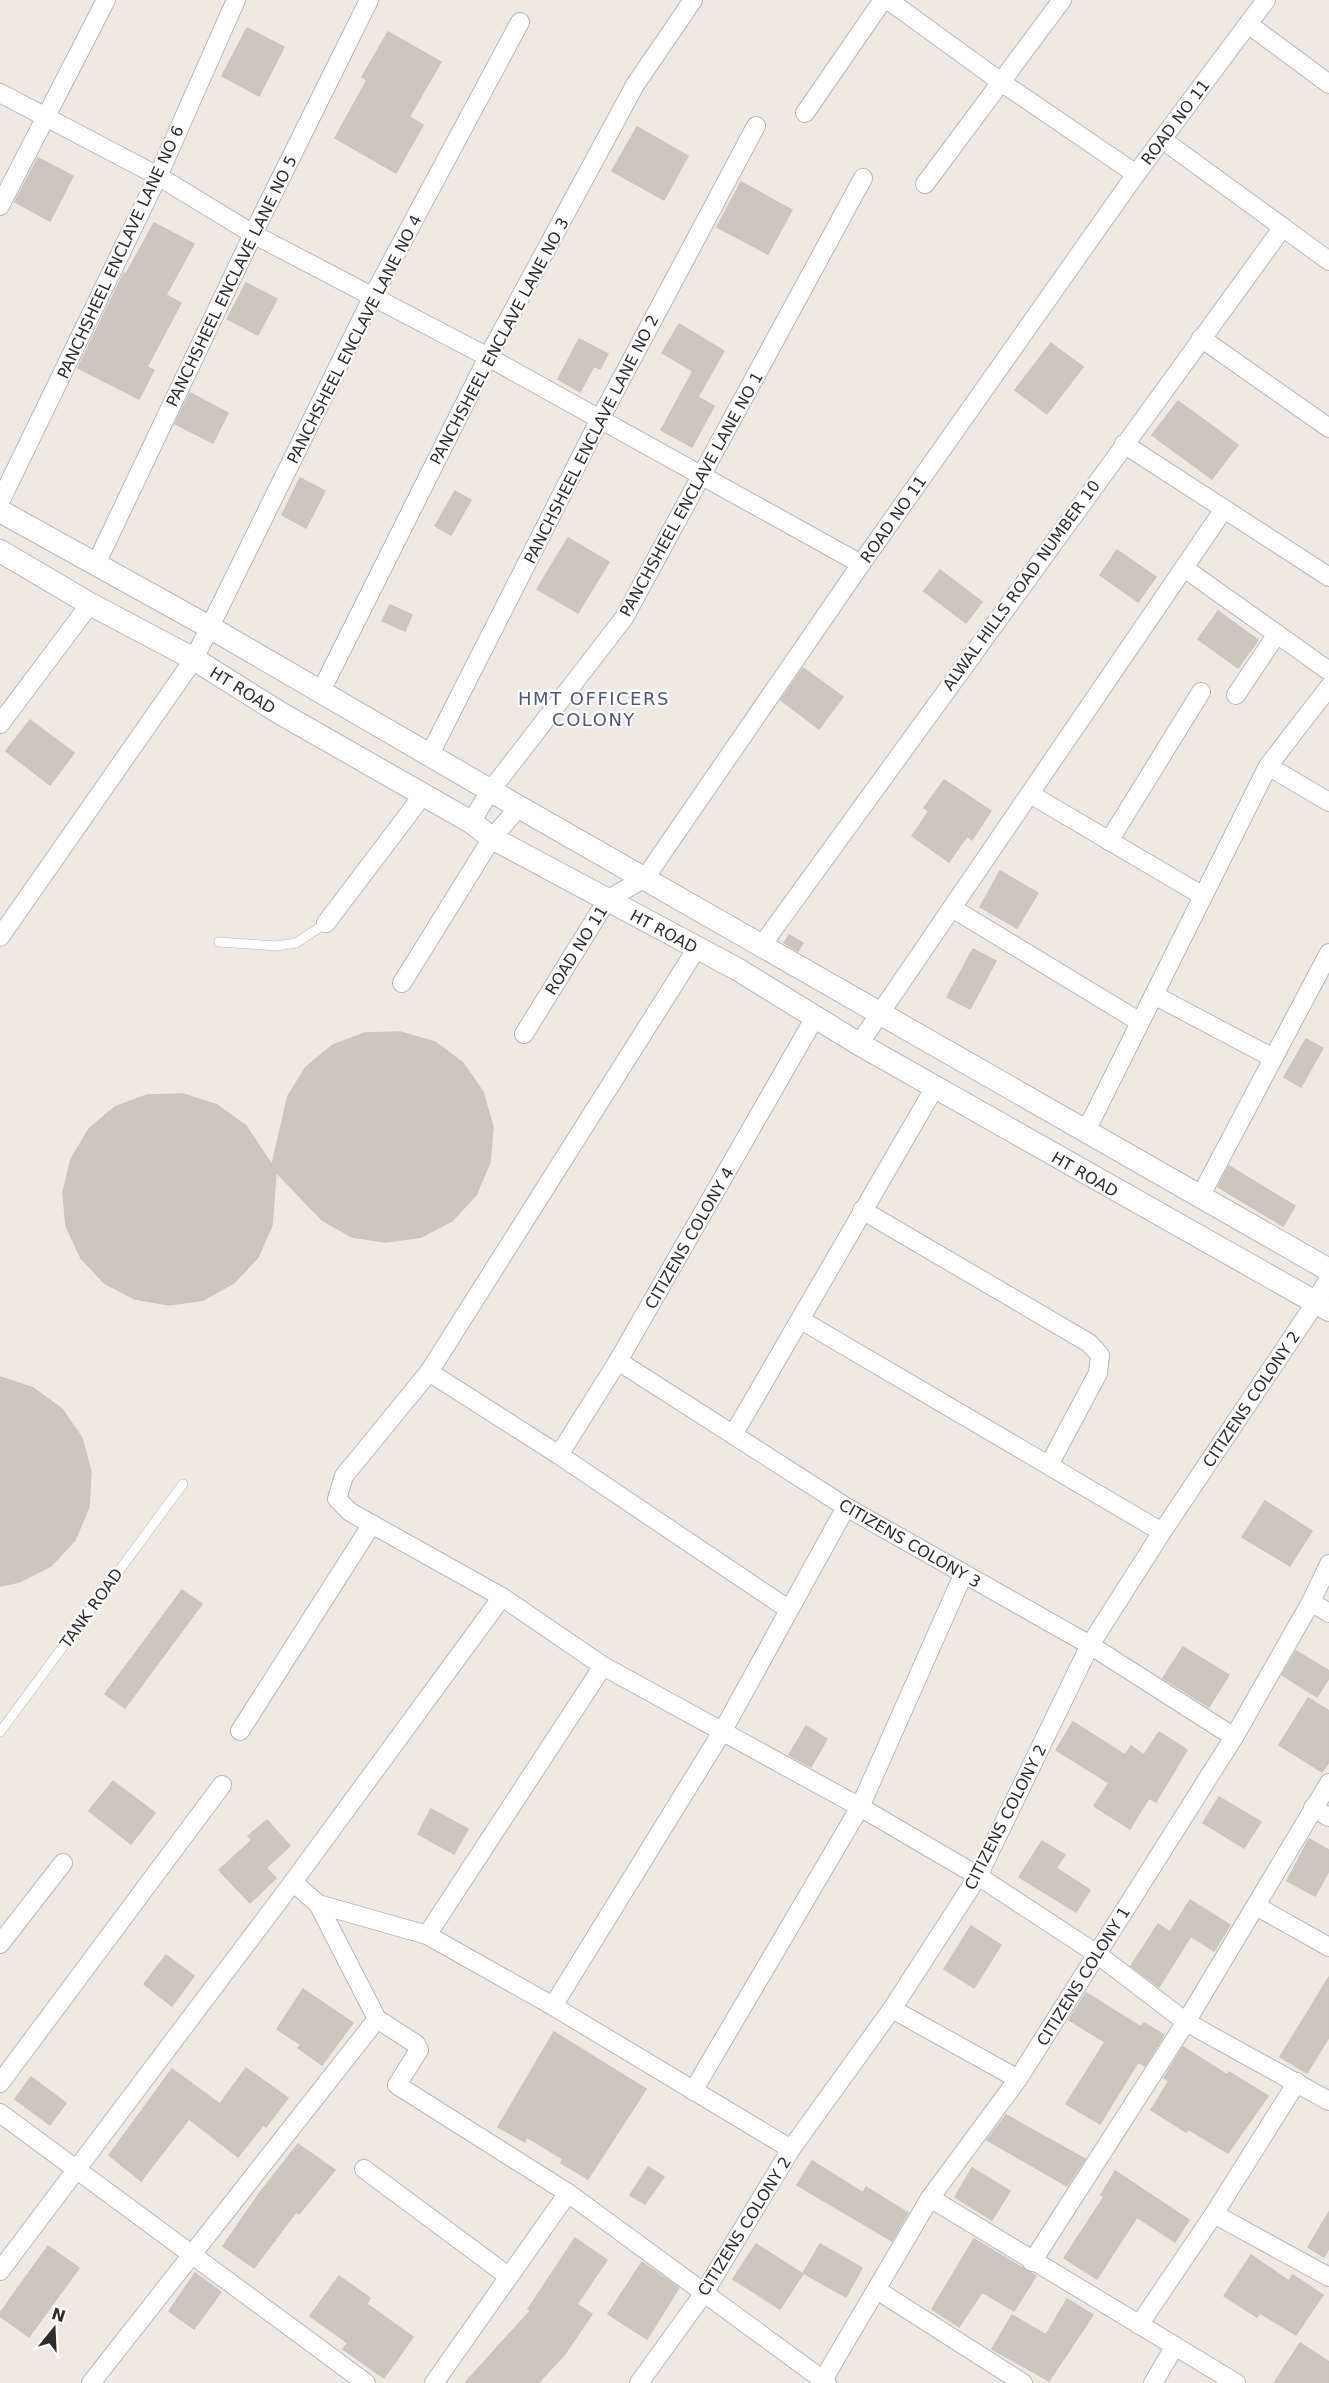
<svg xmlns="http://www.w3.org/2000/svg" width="1329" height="2383" font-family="'DejaVu Sans',sans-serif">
	<rect width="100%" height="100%" fill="#efe9e1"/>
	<g fill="#cbc7bf" stroke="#cbc5ba" stroke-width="1.5">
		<polygon points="247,28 284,47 259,96 222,76"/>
		<polygon points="388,32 441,62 409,117 423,125 396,173 335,138 367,80 362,77"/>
		<polygon points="637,127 688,156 664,200 612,171"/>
		<polygon points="38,158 73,176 50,221 15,202"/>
		<polygon points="741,182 792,210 768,254 717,227"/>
		<polygon points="154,223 194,244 166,295 181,303 147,367 154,370 139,399 78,368 124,273 126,274"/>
		<polygon points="246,283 277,299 258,335 227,319"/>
		<polygon points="679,324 724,351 698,397 714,406 692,447 661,430 693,371 662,353"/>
		<polygon points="579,339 608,354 600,369 594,366 580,392 558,379"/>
		<polygon points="1051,343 1083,367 1047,414 1015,390"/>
		<polygon points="190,393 228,413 213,443 175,424"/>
		<polygon points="1178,401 1238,445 1212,479 1152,435"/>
		<polygon points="300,478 325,491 306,528 282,515"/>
		<polygon points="455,491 471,500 451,535 435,526"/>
		<polygon points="568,538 609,562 578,613 537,589"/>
		<polygon points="1117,550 1156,577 1138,602 1100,575"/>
		<polygon points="940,570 982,602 966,623 924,591"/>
		<polygon points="390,605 412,615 405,631 382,621"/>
		<polygon points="1218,611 1258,640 1238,668 1198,639"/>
		<polygon points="803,668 843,697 819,729 781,700"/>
		<polygon points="30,720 74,753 50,785 6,751"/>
		<polygon points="944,780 991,811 972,840 967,836 949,862 912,836 929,811 924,808"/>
		<polygon points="1000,871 1038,893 1017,928 980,907"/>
		<polygon points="789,935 803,943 798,951 784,943"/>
		<polygon points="973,949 996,961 970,1009 947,997"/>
		<polygon points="400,1032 435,1042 463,1063 483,1092 493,1127 490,1162 476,1195 452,1221 421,1237 386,1242 352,1237 322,1220 276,1172 272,1225 258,1257 234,1283 203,1300 169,1305 135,1299 104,1283 81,1258 66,1226 63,1192 71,1159 89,1129 115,1107 147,1095 183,1094 217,1105 246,1126 272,1165 288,1096 306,1067 333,1045 365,1033"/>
		<polygon points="1306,1039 1323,1048 1301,1087 1284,1077"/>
		<polygon points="1229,1166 1295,1206 1283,1226 1218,1187"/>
		<polygon points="0,1377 33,1388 62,1409 82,1438 91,1472 89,1507 75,1540 51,1566 19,1582 0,1586"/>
		<polygon points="1265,1501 1312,1531 1290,1566 1242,1537"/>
		<polygon points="182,1590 202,1604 125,1708 105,1694"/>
		<polygon points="1183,1647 1229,1675 1209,1707 1163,1678"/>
		<polygon points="1296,1651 1329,1671 1329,1678 1317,1697 1282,1675"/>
		<polygon points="1308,1698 1329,1711 1329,1762 1322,1772 1279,1745"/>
		<polygon points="1073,1722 1125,1755 1131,1746 1144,1755 1159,1732 1187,1750 1156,1802 1149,1798 1130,1829 1094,1806 1109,1783 1056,1750"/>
		<polygon points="806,1726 827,1739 811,1767 789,1755"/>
		<polygon points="113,1781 155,1813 131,1844 89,1811"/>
		<polygon points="1219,1797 1261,1822 1244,1848 1203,1823"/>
		<polygon points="431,1809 468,1829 454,1854 418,1834"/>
		<polygon points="267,1820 290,1846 266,1868 276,1878 250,1903 219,1870 252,1840 248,1836"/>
		<polygon points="1309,1839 1329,1850 1329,1871 1315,1896 1287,1881"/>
		<polygon points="1042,1841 1065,1855 1056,1868 1090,1890 1076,1912 1019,1877"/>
		<polygon points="1190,1900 1230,1925 1214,1951 1191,1936 1159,1987 1131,1966 1158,1924 1170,1932"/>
		<polygon points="971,1926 1001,1945 974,1988 944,1969"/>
		<polygon points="166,1955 194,1976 172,2006 144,1984"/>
		<polygon points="1329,1977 1329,2037 1307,2073 1280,2057"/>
		<polygon points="303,1989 353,2023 322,2065 298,2048 301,2045 277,2029"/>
		<polygon points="1086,1993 1141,2027 1144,2023 1164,2035 1145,2066 1138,2062 1100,2124 1066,2104 1105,2042 1069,2020"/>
		<polygon points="554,2032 646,2089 588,2179 561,2163 563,2159 527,2137 525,2142 498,2127"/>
		<polygon points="1183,2047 1227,2075 1229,2072 1268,2096 1228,2153 1188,2129 1186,2132 1151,2110 1169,2081 1164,2078"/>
		<polygon points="246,2068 288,2098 266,2127 263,2125 238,2157 189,2119 141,2181 109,2155 172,2069 220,2104"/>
		<polygon points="31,2077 66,2103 50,2125 15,2099"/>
		<polygon points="1006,2115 1085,2159 1067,2186 987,2140"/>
		<polygon points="298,2144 335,2170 299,2214 296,2212 254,2268 223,2246 259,2194"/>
		<polygon points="812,2161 863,2193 866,2187 908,2213 892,2241 797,2185"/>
		<polygon points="648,2167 664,2177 645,2204 630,2195"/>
		<polygon points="972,2168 1010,2191 992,2220 955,2197"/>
		<polygon points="1115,2171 1189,2220 1175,2242 1137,2217 1097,2279 1064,2258 1104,2197 1101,2195"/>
		<polygon points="1329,2212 1329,2248 1324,2257 1308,2247"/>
		<polygon points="575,2238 607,2260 577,2304 592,2314 565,2354 538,2383 465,2383 531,2310 528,2309"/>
		<polygon points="974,2239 1036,2276 1014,2311 982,2292 959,2327 932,2309"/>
		<polygon points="756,2244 803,2274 780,2309 733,2279"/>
		<polygon points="820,2244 862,2268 846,2297 803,2273"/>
		<polygon points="48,2246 79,2268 29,2337 0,2316 0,2313"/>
		<polygon points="1251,2255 1289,2281 1293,2275 1323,2295 1296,2335 1260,2313 1257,2317 1224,2296"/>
		<polygon points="642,2262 679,2288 647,2339 608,2314"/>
		<polygon points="195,2273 221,2292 194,2329 169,2311"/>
		<polygon points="339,2276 370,2298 367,2304 413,2337 384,2378 343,2349 348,2343 310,2316"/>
		<polygon points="1067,2299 1093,2315 1049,2381 992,2349 1012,2315 1046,2335"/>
		<polygon points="1300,2343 1329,2362 1329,2383 1274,2383"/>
	</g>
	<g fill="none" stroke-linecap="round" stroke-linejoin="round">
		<g stroke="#b4b7c1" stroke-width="10">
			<g id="service">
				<polyline points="219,942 276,946 296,943 326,923"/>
				<polyline points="0,1732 183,1484"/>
			</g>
		</g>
		<g stroke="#b4b7c1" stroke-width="20">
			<g id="minor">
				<polyline points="888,0 1001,82 1136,174"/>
				<polyline points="1248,24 1329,84"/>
				<polyline points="0,93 158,176 253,234 488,357 861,564"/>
				<polyline points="805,113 883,0"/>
				<polyline points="1163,140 1329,261"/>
				<polyline points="925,184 1062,0"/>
				<polyline points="0,206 106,0"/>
				<polyline points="1201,338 1329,428"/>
				<polyline points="1124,444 1329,577"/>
				<polyline points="0,502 158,176 236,0"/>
				<polyline points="96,564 253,234 369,0"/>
				<polyline points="1184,568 1329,671"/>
				<polyline points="321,691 488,357 635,85 693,0"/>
				<polyline points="1236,695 1277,634"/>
				<polyline points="0,724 90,604"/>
				<polyline points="430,754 600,419 756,126"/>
				<polyline points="1268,766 1329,802"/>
				<polyline points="1030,794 1203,896"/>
				<polyline points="471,822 491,790 624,618 863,178"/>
				<polyline points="1109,841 1201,692"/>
				<polyline points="952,908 1140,1022"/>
				<polyline points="326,923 423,795"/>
				<polyline points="0,937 194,659 372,298 520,22"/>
				<polyline points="762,945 1283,227"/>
				<polyline points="697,948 429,1372 344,1476 337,1499 350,1512 502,1597 603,1666 860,1807 978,1876 1097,1954 1186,2022 1329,2101"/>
				<polyline points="402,983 492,838 519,807"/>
				<polyline points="1154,995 1273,1058"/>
				<polyline points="524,1034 607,900 645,878 861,564 1136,174 1266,0"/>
				<polyline points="859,1044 1224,509"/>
				<polyline points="1086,1131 1268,766 1329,687"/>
				<polyline points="1201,1195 1329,953"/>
				<polyline points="862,1210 1089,1343 1100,1355 1098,1373 1049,1465"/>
				<polyline points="801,1320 1162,1532"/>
				<polyline points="618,1361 846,1507 1090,1645 1234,1737"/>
				<polyline points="429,1372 559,1455 788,1609"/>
				<polyline points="733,1435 935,1087"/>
				<polyline points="559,1455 618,1361 814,1019"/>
				<polyline points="1311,1602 1329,1613"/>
				<polyline points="240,1731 372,1524"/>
				<polyline points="1313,1808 1329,1817"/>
				<polyline points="293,1882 318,1904 377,2019 416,2044 419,2050 397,2085 568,2193 827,2383"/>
				<polyline points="318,1904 427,1935 553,2006 791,2149"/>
				<polyline points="1256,1906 1329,1947"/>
				<polyline points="427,1935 603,1666"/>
				<polyline points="0,1944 63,1863"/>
				<polyline points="553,2006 722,1732 846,1507"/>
				<polyline points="892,2009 1018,2079"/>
				<polyline points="0,2083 222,1785"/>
				<polyline points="693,2091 860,1807 963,1575"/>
				<polyline points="0,2113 366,2383"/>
				<polyline points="364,2169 508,2276"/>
				<polyline points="930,2198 1236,2383"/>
				<polyline points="1214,2214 1329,2277"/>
				<polyline points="1032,2262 1186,2022 1329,1783"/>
				<polyline points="0,2271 293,1882 502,1597"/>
				<polyline points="877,2290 1023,2383"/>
				<polyline points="1139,2325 1214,2214 1297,2082"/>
				<polyline points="823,2380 930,2198 1018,2079 1234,1737 1311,1602 1329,1564"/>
				<polyline points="91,2383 377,2019"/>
				<polyline points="434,2383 568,2193"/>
				<polyline points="639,2383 704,2293 791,2149 892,2009 978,1876 1090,1645 1162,1532 1316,1302 1329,1277"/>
				<polyline points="1153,2383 1175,2346"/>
			</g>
		</g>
		<g stroke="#b4b7c1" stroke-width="24">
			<g id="tertiary">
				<polyline points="0,511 211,628 519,807 1329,1270"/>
				<polyline points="0,551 90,604 194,659 280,713 471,822 492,838 737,969 859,1044 1329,1310"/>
			</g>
		</g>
		<use href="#service" stroke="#fff" stroke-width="9"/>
		<use href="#minor" stroke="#fff" stroke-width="18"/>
		<use href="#tertiary" stroke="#fff" stroke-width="22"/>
	</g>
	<g text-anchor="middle" stroke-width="4.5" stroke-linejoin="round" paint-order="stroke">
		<g font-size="16" fill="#2e2e2e" stroke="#fff">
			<text transform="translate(1175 122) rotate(-53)" y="6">ROAD NO 11</text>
			<text transform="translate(120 252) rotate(-65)" y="6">PANCHSHEEL ENCLAVE LANE NO 6</text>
			<text transform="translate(231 281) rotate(-64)" y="6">PANCHSHEEL ENCLAVE LANE NO 5</text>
			<text transform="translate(354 339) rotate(-63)" y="6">PANCHSHEEL ENCLAVE LANE NO 4</text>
			<text transform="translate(499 341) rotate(-62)" y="6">PANCHSHEEL ENCLAVE LANE NO 3</text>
			<text transform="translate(591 439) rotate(-63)" y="6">PANCHSHEEL ENCLAVE LANE NO 2</text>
			<text transform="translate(691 494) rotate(-61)" y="6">PANCHSHEEL ENCLAVE LANE NO 1</text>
			<text transform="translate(893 519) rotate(-55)" y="6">ROAD NO 11</text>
			<text transform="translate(1021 585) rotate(-54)" y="6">ALWAL HILLS ROAD NUMBER 10</text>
			<text transform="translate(243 690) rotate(32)" y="6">HT ROAD</text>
			<text transform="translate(664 931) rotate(28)" y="6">HT ROAD</text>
			<text transform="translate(576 950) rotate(-58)" y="6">ROAD NO 11</text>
			<text transform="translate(1085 1174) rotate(30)" y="6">HT ROAD</text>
			<text transform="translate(689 1238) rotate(-60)" y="6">CITIZENS COLONY 4</text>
			<text transform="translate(1251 1399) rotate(-56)" y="6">CITIZENS COLONY 2</text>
			<text transform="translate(910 1543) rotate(30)" y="6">CITIZENS COLONY 3</text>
			<text transform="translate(91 1608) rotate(-54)" y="6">TANK ROAD</text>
			<text transform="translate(1005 1817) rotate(-63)" y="6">CITIZENS COLONY 2</text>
			<text transform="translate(1083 1976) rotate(-58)" y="6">CITIZENS COLONY 1</text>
			<text transform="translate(744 2226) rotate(-58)" y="6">CITIZENS COLONY 2</text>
		</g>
		<g font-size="18" letter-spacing="1.5" fill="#4d5680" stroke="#fff">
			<text x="594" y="705">HMT OFFICERS<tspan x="594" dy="21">COLONY</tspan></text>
		</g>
	</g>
	<g transform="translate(54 2329) rotate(18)" stroke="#ffffff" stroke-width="4.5" paint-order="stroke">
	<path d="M0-4.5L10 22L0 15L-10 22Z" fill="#2e2e2e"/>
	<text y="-9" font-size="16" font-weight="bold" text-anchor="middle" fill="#2e2e2e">N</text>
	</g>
</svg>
